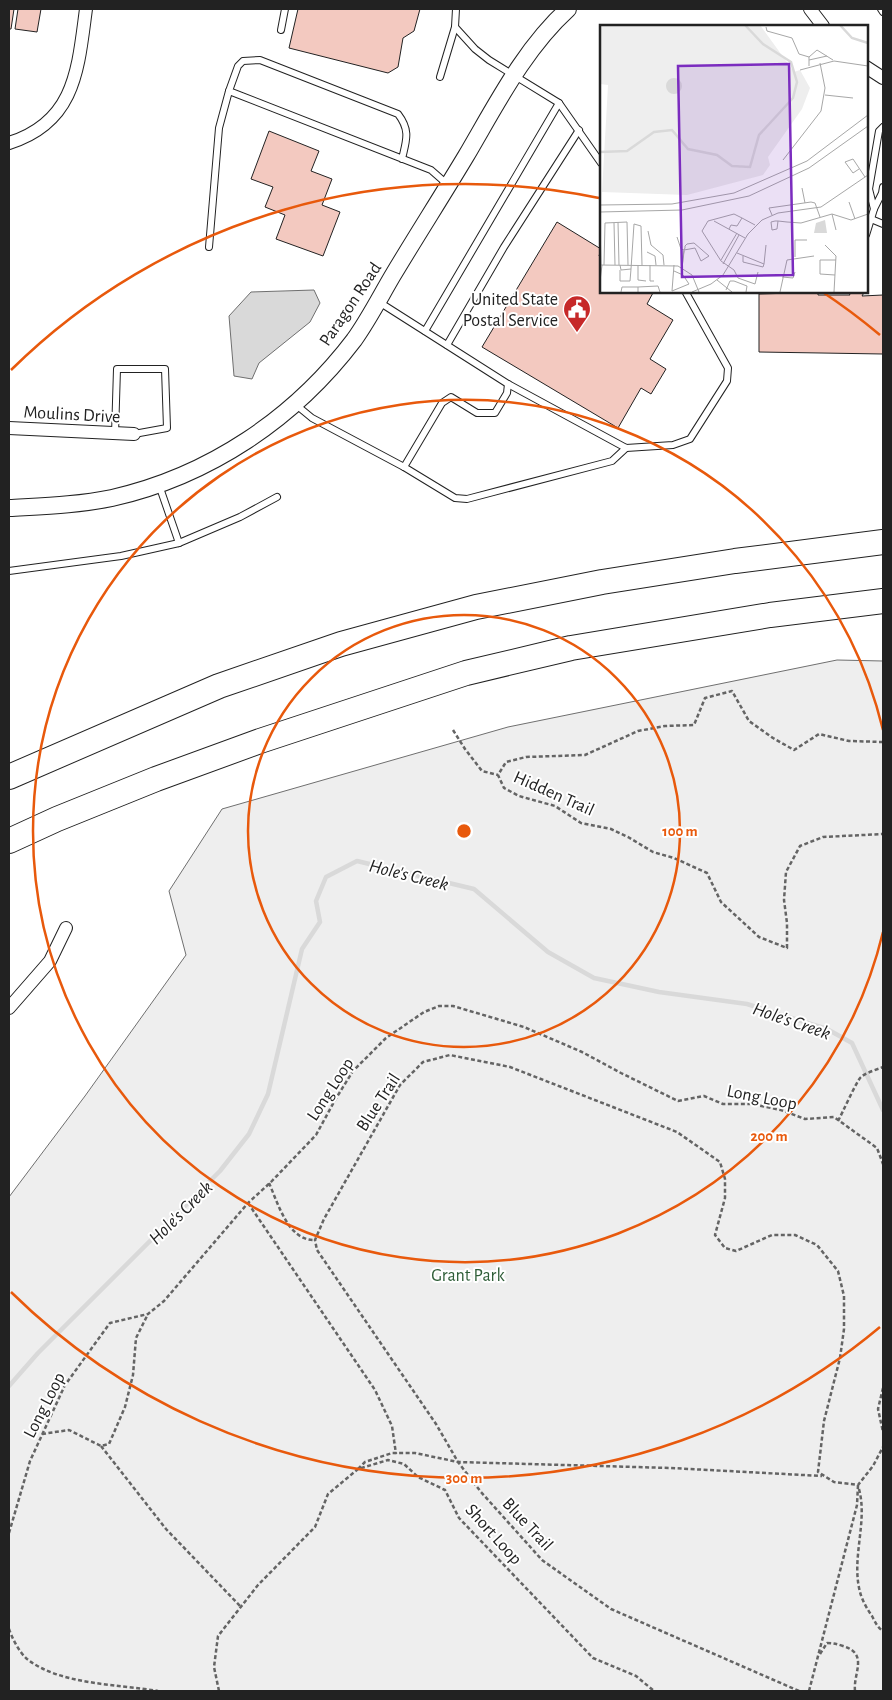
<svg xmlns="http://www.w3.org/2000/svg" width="892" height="1700" font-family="'Alegreya Sans',sans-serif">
	<rect width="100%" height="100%" fill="#fff"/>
	<polygon fill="#eee" stroke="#6f6f6f" points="837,660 883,661 883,1691 9,1691 9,1197 85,1096 186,955 169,891 222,809 508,727"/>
	<polygon fill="#d9d9d9" stroke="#6f6f6f" points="314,290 320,303 310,322 259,363 252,379 234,376 229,316 251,292"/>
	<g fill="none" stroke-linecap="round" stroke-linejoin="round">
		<polyline stroke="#d9d9d9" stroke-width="4.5" points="9,1386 38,1353 220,1171 249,1134 268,1094 302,949 320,922 316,901 326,877 357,861 474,889 548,952 594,978 659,992 747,1004 827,1029 852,1043 883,1110"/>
	</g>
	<g fill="#f3c9c0" stroke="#222">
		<polygon points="9,9 14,9 11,29 9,29"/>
		<polygon points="18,9 41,9 37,32 15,29"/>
		<polygon points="298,9 420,9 414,31 403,38 398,67 388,73 289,48"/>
		<polygon points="269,131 319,151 311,171 332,179 322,205 340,212 323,256 276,239 285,215 265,207 273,187 251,179"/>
		<polygon points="557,222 601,249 599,256 601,258 601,291 654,291 647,304 673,320 650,359 666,369 651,394 641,388 618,428 482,347"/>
		<polygon points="793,291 818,291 818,295 850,295 848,291 865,291 862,296 883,295 883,354 759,352 759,294 793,293"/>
	</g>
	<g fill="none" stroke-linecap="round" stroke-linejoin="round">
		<g stroke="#222" stroke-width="8">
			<g id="service">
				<polyline points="456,9 455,27 475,49 489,60 559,103 601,163"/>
				<polyline points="881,9 883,12"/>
				<polyline points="281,30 285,9"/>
				<polyline points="440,77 455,27"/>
				<polyline points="883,127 879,131 869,189 874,209 882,193 883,187"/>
				<path d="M402,159C406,141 411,131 398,114L260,60L243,61L238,66L229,91L431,170L447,184"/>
				<polyline points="866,219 871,219 883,224"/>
				<polyline points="866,235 874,209"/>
				<polyline points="209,247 219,128 229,91"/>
				<polyline points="379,302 508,384 626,448 673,445 690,439 727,381 728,368 685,291"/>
				<polyline points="425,331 559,103"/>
				<polyline points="447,345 504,247 579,130"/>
				<polyline points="295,404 312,418 404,467 442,403 451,397 477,413 495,413 507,393 508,384"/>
				<polyline points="115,434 117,369 165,369 167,428 134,434"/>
				<polyline points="404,467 455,498 467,499 612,461 626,448"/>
				<polyline points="179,543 240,517 277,497"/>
				<polyline points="9,571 121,556 179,543 159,485"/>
			</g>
		</g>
		<g stroke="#222" stroke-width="14">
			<g id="minor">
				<polyline points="810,9 823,26"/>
				<polyline points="866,67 883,78"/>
				<path d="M9,143C76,122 78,68 86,9"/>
				<polyline points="9,428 134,434"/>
				<polyline points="9,1008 50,961 66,928"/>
			</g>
		</g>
		<g stroke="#222" stroke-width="18">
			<path id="tertiary" d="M9,508C43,506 78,505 112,498C209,476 294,419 354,340C369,319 380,297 393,275C417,235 442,196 466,156C496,105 524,49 568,9"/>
		</g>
		<g stroke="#222" stroke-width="26">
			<g id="motorway">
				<polyline points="9,777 219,686 341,644 476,607 602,582 735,561 883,542"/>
				<polyline points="9,841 57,819 156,779 260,741 466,673 571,648 770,615 883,601"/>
			</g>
		</g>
		<g stroke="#646464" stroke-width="2.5" stroke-dasharray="4 2.5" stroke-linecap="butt">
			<polyline points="453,730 465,749 482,771 498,775"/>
			<polyline points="883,742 849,741 819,734 794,750 773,738 749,721 732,691 705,698 694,725 665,726 638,731 585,755 526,757 506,762 498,775 504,788 519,796 555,806 581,823 611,829 628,837 653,852 674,858 707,873 721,902 759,937 787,948 787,923 784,900 786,872 800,846 823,837 883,834"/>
			<path d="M838,1121C842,1114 857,1080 861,1077C867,1072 876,1070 883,1067"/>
			<path d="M269,1183C278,1203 288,1241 315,1240"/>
			<polyline points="248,1203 375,1390 392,1426 396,1454"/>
			<polyline points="883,1388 878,1409 883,1432"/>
			<polyline points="42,1434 69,1430 101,1446 109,1444 125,1407 133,1375 136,1338 148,1314"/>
			<polyline points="101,1446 166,1529 241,1607"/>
			<polyline points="358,1469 365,1462 392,1453 415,1453 458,1462 671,1468 822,1476"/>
			<path d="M859,1489C868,1522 851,1558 860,1592C862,1600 867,1609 872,1616C875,1622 878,1628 883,1631"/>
			<polyline points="9,1533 30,1461 65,1385 110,1323 148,1314 164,1301 248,1203 271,1182 316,1135 335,1100 353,1071 386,1038 424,1012 439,1006 453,1006 524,1027 582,1052 621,1073 678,1101 704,1096 723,1104 751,1104 781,1110 805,1119 834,1117 877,1148 883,1164"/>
			<path d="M9,1629C12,1638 19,1652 27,1659C60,1685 117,1684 158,1691"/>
			<path d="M820,1654L827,1643C833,1643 837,1644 843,1646C869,1654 853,1673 855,1691"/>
			<polyline points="219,1691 214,1667 218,1636 258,1585 315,1527 328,1494 358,1469 388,1460 404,1464 418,1477 445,1490 459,1518 593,1658 636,1676 654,1691"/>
			<polyline points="799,1691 611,1609 542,1560 481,1492 458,1462 436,1424 317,1250 315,1240 324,1219 400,1085 423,1062 450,1055 510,1067 677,1132 720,1162 725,1179 725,1198 715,1235 725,1248 736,1251 772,1235 795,1235 817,1245 838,1271 844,1296 844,1329 840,1358 824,1421 818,1472 834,1482 858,1485 873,1466 883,1447"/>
			<polyline points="809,1691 857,1505 858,1485"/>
		</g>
		<use href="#service" stroke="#fff" stroke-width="6"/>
		<use href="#minor" stroke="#fff" stroke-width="12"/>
		<use href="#tertiary" stroke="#fff" stroke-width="16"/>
		<use href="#motorway" stroke="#fff" stroke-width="24"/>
	</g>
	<g fill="none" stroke="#e8590c" stroke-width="2.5">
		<circle cx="464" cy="831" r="216"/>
		<path d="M883 932A431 431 0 1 1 883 730"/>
		<path d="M880 1327A647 647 0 0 1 11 1292M11 370A647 647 0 0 1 599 198M821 291A647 647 0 0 1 880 335"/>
	</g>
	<defs>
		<g id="civic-pin" transform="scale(1.4375)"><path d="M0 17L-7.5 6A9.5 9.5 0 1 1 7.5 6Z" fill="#c62828" stroke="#fff"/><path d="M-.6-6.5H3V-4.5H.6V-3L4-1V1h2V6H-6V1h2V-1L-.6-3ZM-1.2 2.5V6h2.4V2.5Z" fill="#fff"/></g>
	</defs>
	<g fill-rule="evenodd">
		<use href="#civic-pin" x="577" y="309"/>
	</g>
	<g text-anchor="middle" stroke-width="4" stroke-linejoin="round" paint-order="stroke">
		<g font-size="18" fill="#222" stroke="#fff" text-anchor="end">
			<text x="558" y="305">United State<tspan x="558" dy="21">Postal Service</tspan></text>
		</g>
		<g font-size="18" fill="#222" stroke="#fff">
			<text transform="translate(350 304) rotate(-56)" y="6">Paragon Road</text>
			<text transform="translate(72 414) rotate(3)" y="6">Moulins Drive</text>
			<text transform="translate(554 793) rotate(24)" y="6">Hidden Trail</text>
			<text transform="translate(330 1089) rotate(-57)" y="6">Long Loop</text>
			<text transform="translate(762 1097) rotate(11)" y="6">Long Loop</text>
			<text transform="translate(378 1102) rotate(-57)" y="6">Blue Trail</text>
			<text transform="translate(44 1405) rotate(-63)" y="6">Long Loop</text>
			<text transform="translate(528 1524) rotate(47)" y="6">Blue Trail</text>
			<text transform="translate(494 1534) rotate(48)" y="6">Short Loop</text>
		</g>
		<g font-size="18" fill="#2f5e38" stroke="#fff">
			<text x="468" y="1281">Grant Park</text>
		</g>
		<g font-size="19" font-style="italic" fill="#222" stroke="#fff">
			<text transform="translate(409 874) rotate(14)" y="7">Hole's Creek</text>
			<text transform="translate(792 1020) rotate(19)" y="7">Hole's Creek</text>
			<text transform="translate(180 1212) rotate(-45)" y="7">Hole's Creek</text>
		</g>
	</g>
	<g transform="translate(600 25)">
		<rect width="268" height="268" fill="#fff"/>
		<path d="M0,0H160L194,47L200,45L210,63L202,84L168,132L170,140L163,150L87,170L2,167L8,60L0,59Z" fill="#eee"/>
		<path d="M66 61a8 8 0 1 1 16 0a8 8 0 1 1-16 0ZM225,195L227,208H214L216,198Z" fill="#d9d9d9"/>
		<path fill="none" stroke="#d9d9d9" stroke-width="2.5" d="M240,0L252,13L268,18M0,127L27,126L54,107L72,105L88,124L117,130L132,141L150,142L159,110L193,73L197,57L191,37L163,19L145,0"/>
		<path fill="none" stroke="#a7a7a7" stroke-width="1" d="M166,2L167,6L192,13L199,29L209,32M209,35L227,31M209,41V32L217,25L233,35M200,45L234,36L268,41M225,70L253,73M183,135L221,86L225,63L220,38M259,144L253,148L245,137L253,134L265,152M202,163L205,178M249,177L255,194M0,180L72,179L134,168L207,136L268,90M0,187L82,185L149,171L209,143L268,101M232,189L236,205M172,190L169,183L211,177L215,178L220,192M142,193L134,189L108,196L102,206L121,236L134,245L138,253L155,259L158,247M114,196L145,213M178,196L177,204L172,205L171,197L175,196H178L187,197L201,198L232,189L251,195L268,189M18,197L19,240M0,198L1,240M14,198L15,240M129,204L131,200L137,201L142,193L155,200M48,206L51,220L63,230L64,240M77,212L81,224L84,225L95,223L101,236L109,231L94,218L87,219L85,221V223L84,225V226M225,220L236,231L234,267M47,227L55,231L56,240M137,228L164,239L163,242L143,237V231M195,232V215H207M121,235L137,208M123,239L139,210M164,239L166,220M0,240L78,241L92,250L99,267M4,240L5,198L27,197L28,240M20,240L21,245L31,244L34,199L41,201L42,240M38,240V255L46,256M50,240V256H54M82,242L83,236L84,226L82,237M20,245V256H30L31,244M235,250L220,249V235H236M182,252L193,253L195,247M117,255L132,267M0,256L2,240M126,265L130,256H134L147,261L146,267M72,266L89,259L83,250L74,246M72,266L74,240M21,267L22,262H38M38,267V262L58,261L60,267M92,267L111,259L123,250L148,209L162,195L178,188L221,182L268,150M180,267L187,235L214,231"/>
		<path fill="#7b2cbf" fill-opacity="0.15" stroke="#7b2cbf" stroke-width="2.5" d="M189,39L193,250L82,252L78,41Z"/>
		<rect width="268" height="268" fill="none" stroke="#222" stroke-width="2.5"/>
	</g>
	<circle cx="464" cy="831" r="8" fill="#e8590c" stroke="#fff" stroke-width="2.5"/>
	<g font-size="15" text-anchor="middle" font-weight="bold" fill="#e8590c" stroke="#fff" stroke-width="4" stroke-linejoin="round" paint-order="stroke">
		<text x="680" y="836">100 m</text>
		<text x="769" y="1141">200 m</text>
		<text x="464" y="1483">300 m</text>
	</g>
	<rect width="892" height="1700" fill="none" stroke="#222222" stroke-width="20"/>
</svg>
